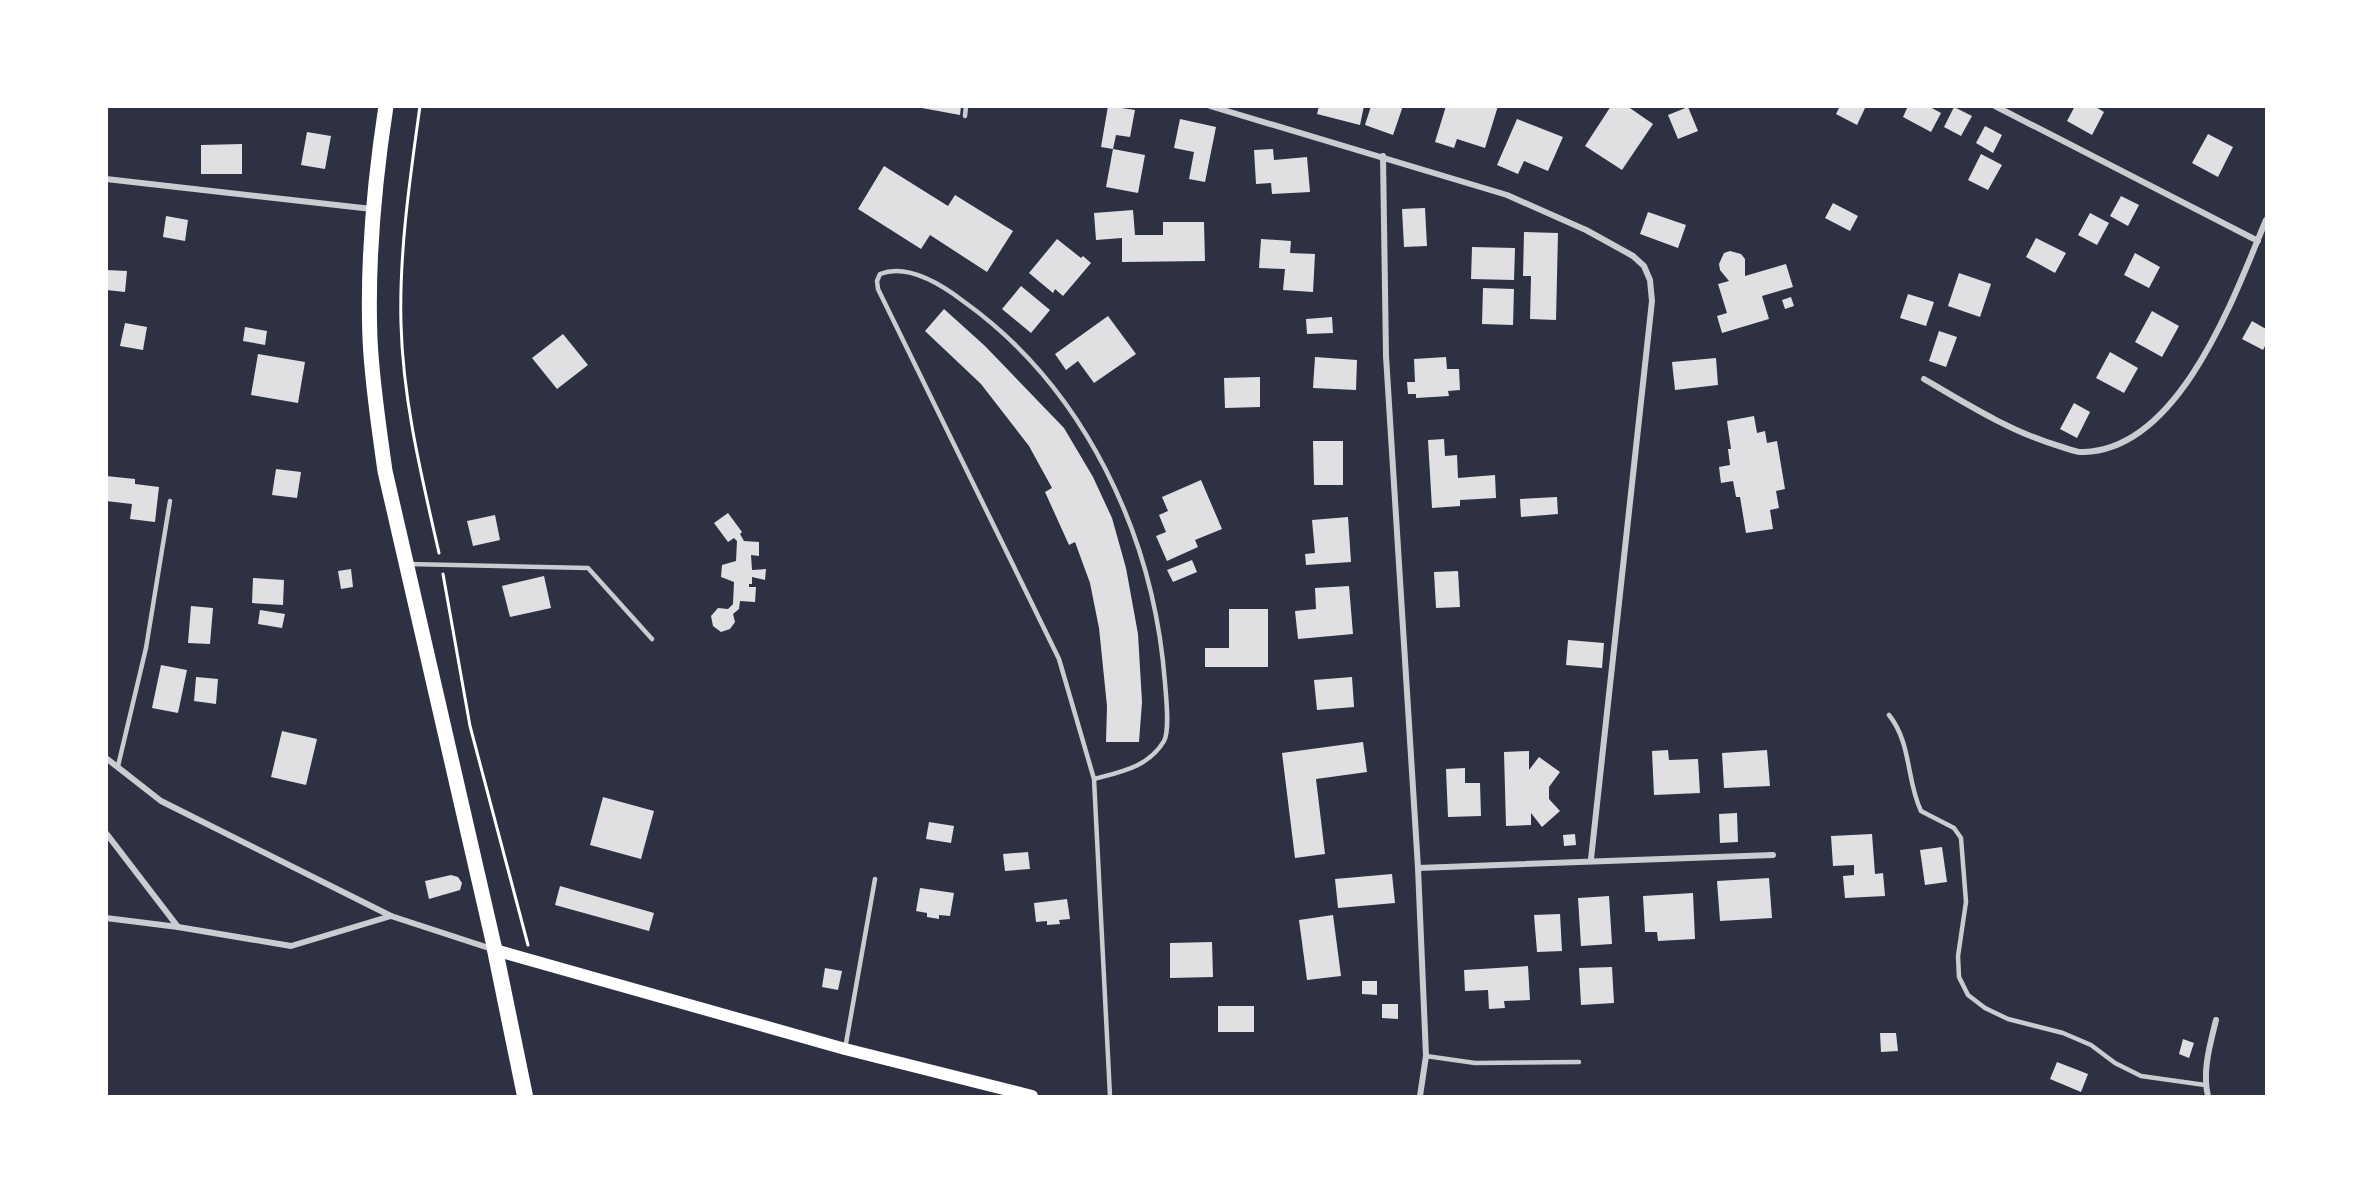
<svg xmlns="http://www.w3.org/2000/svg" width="2373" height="1203" font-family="Overpass,sans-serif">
	<rect width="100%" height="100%" fill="#2d3142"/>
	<g fill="#e0e0e3">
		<polygon points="911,106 961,106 960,115"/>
		<polygon points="1108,106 1135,110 1130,137 1116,135 1113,149 1101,147"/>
		<polygon points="1319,106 1364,106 1360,125 1317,114"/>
		<polygon points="1371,106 1403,106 1393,135 1365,125"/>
		<polygon points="1446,106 1498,106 1485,148 1457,139 1454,148 1435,142"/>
		<polygon points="1611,106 1627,106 1653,124 1622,170 1585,146"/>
		<polygon points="1840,106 1866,106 1857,125 1836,114"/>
		<polygon points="1908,106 1928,106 1941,113 1931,132 1903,117"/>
		<polygon points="2075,106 2094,106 2104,112 2092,135 2067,121"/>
		<polygon points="1688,107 1698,131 1678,139 1668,115"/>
		<polygon points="1954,107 1972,116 1961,136 1944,127"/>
		<polygon points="1180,119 1216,127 1205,182 1189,179 1194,152 1174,148"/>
		<polygon points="1517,119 1563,137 1548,171 1524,161 1518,174 1497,165"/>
		<polygon points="1985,126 2002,135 1993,153 1976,143"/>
		<polygon points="307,132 331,136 325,169 301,165"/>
		<polygon points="2208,134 2233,147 2218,177 2192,163"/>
		<polygon points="242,144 242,174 201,174 201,145"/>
		<polygon points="1113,149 1145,155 1138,193 1106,187"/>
		<polygon points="1273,149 1274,160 1307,157 1310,192 1272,194 1271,183 1256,184 1254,150"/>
		<polygon points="1981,154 2002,165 1988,190 1968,180"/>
		<polygon points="884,166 948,206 955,195 1013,231 987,272 930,235 921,249 858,209"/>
		<polygon points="2121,196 2139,205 2128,226 2110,216"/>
		<polygon points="1833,203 1858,216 1850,231 1825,218"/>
		<polygon points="1425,208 1427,246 1404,247 1402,209"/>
		<polygon points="1133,210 1135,235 1163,235 1163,222 1204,222 1205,261 1122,262 1122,238 1096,240 1094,213"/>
		<polygon points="1648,212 1686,225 1678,248 1640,234"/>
		<polygon points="2090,213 2109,223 2097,245 2078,235"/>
		<polygon points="166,216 188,220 185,241 163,237"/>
		<polygon points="1524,232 1558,233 1556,320 1530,319 1531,276 1523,276"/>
		<polygon points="2036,238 2066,253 2055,273 2026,257"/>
		<polygon points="1057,239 1081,258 1083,256 1091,263 1063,296 1055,289 1053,293 1029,273"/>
		<polygon points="1261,239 1291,241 1290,253 1315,254 1313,292 1283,290 1285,269 1259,268"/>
		<polygon points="1472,247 1515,248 1514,280 1471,279"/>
		<polygon points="1730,251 1741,254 1745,259 1745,276 1786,264 1793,287 1762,296 1769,319 1722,333 1717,316 1727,313 1718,284 1729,281 1720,270 1719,264 1724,253"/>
		<polygon points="2135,253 2160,267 2149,288 2124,275"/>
		<polygon points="106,270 127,271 125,292 106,290"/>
		<polygon points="1959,273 1991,284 1980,317 1948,306"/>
		<polygon points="1021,286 1050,310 1031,333 1002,309"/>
		<polygon points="1483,288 1514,289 1513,325 1482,324"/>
		<polygon points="1908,294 1934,302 1926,326 1900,318"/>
		<polygon points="1791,297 1794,306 1785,309 1782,300"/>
		<polygon points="944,309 985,346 1064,428 1093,477 1112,518 1126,568 1138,634 1142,702 1139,742 1106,742 1107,706 1099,628 1090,583 1075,542 1069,545 1045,492 1052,488 1029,446 981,384 925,331"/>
		<polygon points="2152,311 2179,326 2162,357 2135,342"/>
		<polygon points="1108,316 1136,354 1094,383 1078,361 1066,370 1055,354"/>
		<polygon points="1332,317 1333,333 1307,334 1306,319"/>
		<polygon points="2252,321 2266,329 2266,344 2263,350 2242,339"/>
		<polygon points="125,323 147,327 143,350 120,346"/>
		<polygon points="245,327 267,331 265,345 243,341"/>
		<polygon points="1939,331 1957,337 1946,367 1929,361"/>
		<polygon points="563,334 588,365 557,389 532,358"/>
		<polygon points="2110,352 2138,368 2124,393 2096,378"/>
		<polygon points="258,354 305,362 298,403 251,395"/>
		<polygon points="1315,357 1357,360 1356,390 1313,388"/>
		<polygon points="1446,357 1447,369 1459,369 1460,390 1448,391 1449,396 1416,398 1416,394 1408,394 1407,382 1415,382 1414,359"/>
		<polygon points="1716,358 1718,385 1675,390 1672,362"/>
		<polygon points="1260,377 1260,407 1225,408 1224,378"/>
		<polygon points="2074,403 2090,412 2077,438 2060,429"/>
		<polygon points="1754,416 1757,433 1765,431 1767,443 1777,441 1785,489 1776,491 1779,508 1770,510 1773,529 1746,533 1740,497 1736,497 1733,481 1721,483 1719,467 1730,465 1728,449 1731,449 1727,421"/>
		<polygon points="1444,439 1445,456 1457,455 1458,478 1495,475 1496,498 1460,500 1460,506 1432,508 1428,440"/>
		<polygon points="1313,441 1343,441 1343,485 1314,485"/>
		<polygon points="276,469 301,472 297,498 272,495"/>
		<polygon points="106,476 135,479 135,484 159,487 155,522 130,519 132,504 106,501"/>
		<polygon points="1201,480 1222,529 1195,540 1198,547 1167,561 1156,536 1166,532 1159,515 1168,511 1162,497"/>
		<polygon points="1557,497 1558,514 1521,517 1520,499"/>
		<polygon points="728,513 742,532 740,534 744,541 759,542 759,556 751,555 752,570 766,569 765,580 752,577 752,584 749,584 749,587 756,587 755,602 740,601 739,609 733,614 735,622 730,629 721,632 713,626 711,616 718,608 728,609 733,604 734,582 721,577 722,565 736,561 737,541 734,538 728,542 714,523"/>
		<polygon points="495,515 500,540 473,546 467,521"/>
		<polygon points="1348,517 1351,562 1306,565 1305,554 1315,553 1312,520"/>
		<polygon points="1192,560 1197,572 1173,582 1167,570"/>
		<polygon points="351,569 353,587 341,589 338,571"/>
		<polygon points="1458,571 1460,607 1436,608 1434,572"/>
		<polygon points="544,576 551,608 510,617 502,586"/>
		<polygon points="253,578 284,580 283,605 252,603"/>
		<polygon points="1349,586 1353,634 1298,639 1295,611 1316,609 1315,588"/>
		<polygon points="191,606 213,608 210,644 188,643"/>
		<polygon points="1229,609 1268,609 1268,667 1205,667 1205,648 1229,648"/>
		<polygon points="260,610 285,614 282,628 258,624"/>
		<polygon points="1568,640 1604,643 1602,668 1566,665"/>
		<polygon points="161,665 187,670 178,713 152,708"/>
		<polygon points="196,677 218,679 216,704 194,701"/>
		<polygon points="1352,677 1354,707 1317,710 1314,680"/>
		<polygon points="282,731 317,739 306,785 271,777"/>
		<polygon points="1363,742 1367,772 1316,779 1325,854 1295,858 1282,753"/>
		<polygon points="1668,750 1669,760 1698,759 1700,793 1654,795 1652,751"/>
		<polygon points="1767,750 1770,786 1724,788 1722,753"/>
		<polygon points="1529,751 1529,770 1539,757 1560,772 1549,787 1549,799 1560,811 1542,827 1531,813 1531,825 1506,826 1504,752"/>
		<polygon points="1465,768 1465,783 1480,783 1481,816 1448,817 1446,769"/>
		<polygon points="603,797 654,811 641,859 590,845"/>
		<polygon points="1737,813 1738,842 1720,843 1719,814"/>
		<polygon points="929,822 954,826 951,843 926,839"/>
		<polygon points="1575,834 1576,845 1564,846 1563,835"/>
		<polygon points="1872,834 1875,874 1883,873 1885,896 1845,898 1843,876 1854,875 1854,865 1833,866 1831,836"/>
		<polygon points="1942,847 1947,882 1925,885 1920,850"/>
		<polygon points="1028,852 1030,869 1005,871 1003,854"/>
		<polygon points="1392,874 1395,903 1338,908 1335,879"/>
		<polygon points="451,875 458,877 462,883 460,890 429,899 425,881"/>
		<polygon points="1769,878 1772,918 1720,921 1717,881"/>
		<polygon points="560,886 654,913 649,931 555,905"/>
		<polygon points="920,888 954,893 950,916 939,915 939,919 927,917 927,913 916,911"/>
		<polygon points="1693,893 1695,939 1658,941 1657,932 1645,932 1643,896"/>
		<polygon points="1609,896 1612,944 1581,946 1578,898"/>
		<polygon points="1067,899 1070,919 1059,920 1060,924 1047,925 1047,921 1036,922 1034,903"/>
		<polygon points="1560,914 1562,951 1537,952 1534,915"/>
		<polygon points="1333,915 1341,976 1307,980 1299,920"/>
		<polygon points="1212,942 1213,977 1170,978 1170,943"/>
		<polygon points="1528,966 1530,1000 1504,1001 1505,1008 1489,1009 1488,990 1465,991 1464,970"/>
		<polygon points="1612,967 1614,1003 1581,1005 1579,968"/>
		<polygon points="825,968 842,971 838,990 822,987"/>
		<polygon points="1362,981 1377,981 1377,995 1362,994"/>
		<polygon points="1382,1004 1398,1004 1398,1019 1382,1018"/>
		<rect x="1218" y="1006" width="36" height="26"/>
		<polygon points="1880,1033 1896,1033 1898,1051 1881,1052"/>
		<polygon points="2183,1039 2194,1043 2189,1058 2179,1054"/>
		<polygon points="2057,1062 2088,1074 2081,1092 2050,1079"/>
	</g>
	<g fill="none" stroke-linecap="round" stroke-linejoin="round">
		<g stroke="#fff" stroke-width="3">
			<path d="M420,106C410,178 399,252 401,324C403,402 422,478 439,553"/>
			<polyline points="443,574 470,726 528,945"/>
		</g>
		<g stroke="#caccd0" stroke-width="4.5">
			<polyline points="965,116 966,106"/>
			<polyline points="408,564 588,568 652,639"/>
			<path d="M1889,715C1912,744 1906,780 1921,811L1954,828L1961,838L1966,902L1958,956L1959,977L1968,995L1985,1008L2008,1019L2063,1033L2091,1045L2115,1063L2141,1076L2205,1085"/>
			<polyline points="118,766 146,648 170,501"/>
			<path d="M1094,779C1120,772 1149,767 1164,741C1170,730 1166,696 1165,683C1154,536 1085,388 963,301C942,285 908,263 880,274L877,281L878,289L1059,659L1094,779L1110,1096"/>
			<polyline points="845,1049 875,879"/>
			<polyline points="1426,1056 1475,1063 1579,1062"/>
		</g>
		<g stroke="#caccd0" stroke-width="6">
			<polyline points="1210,106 1507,195 1586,230 1633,256 1644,266 1650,280 1652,301 1591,859"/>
			<polyline points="1995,106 2258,241"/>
			<polyline points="1383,156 1386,356 1418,868 1426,1056 1420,1096"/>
			<polyline points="106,179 372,209"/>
			<path d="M1924,379C1968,405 2013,433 2062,447C2069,449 2077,453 2084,452C2181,449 2235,294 2266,220"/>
			<polyline points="106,758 161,801 391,916 492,949"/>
			<polyline points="106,833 178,927"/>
			<polyline points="1418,868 1773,855"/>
			<polyline points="106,918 178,927 291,946 391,916"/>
			<path d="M2208,1096C2202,1071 2210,1045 2216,1020"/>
		</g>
		<polyline stroke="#fff" stroke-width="12" points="495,950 845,1049 1032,1096"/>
		<path stroke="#fff" stroke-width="15" d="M386,106C374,184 367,261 370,339C372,383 379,428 385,471L495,950"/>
		<polyline stroke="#fff" stroke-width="16" points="495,950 525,1096"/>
	</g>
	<rect width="2373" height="1203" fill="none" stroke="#ffffff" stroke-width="216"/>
</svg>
